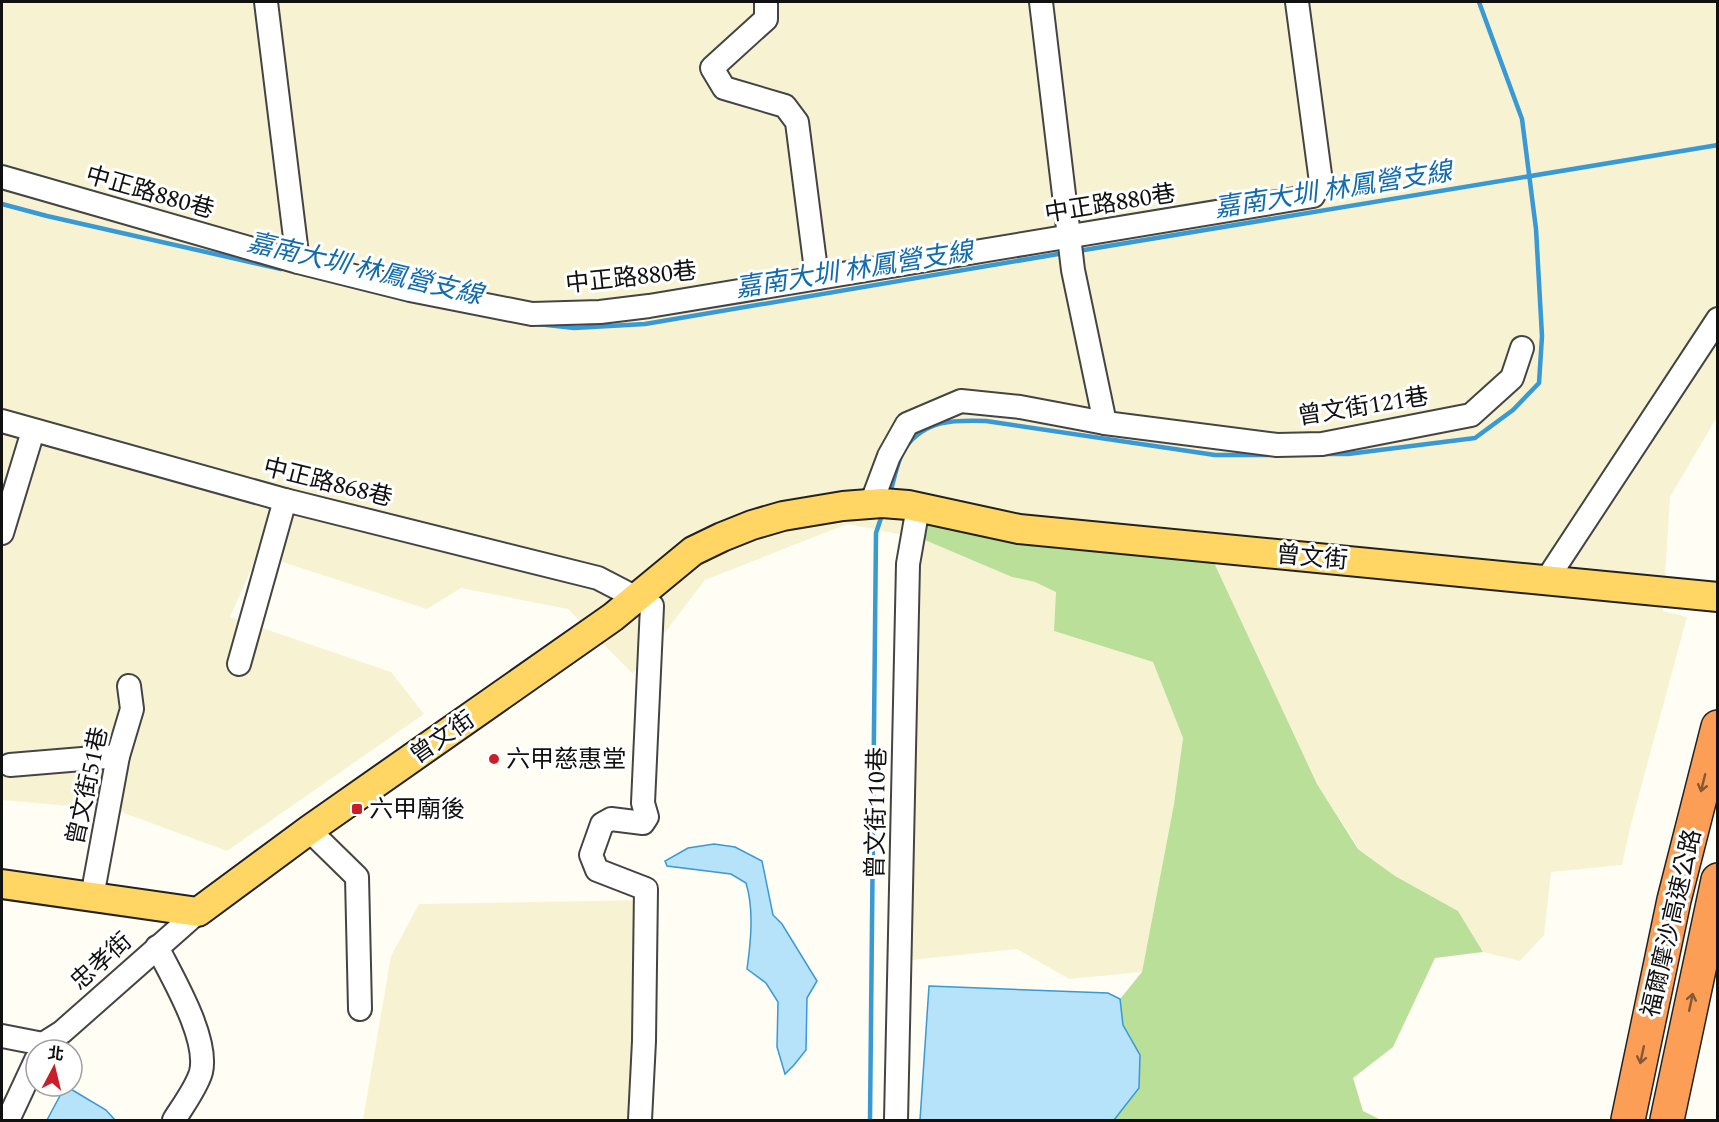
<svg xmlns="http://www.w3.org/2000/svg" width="1719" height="1122" font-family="Spectral,'Noto Sans TC',serif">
	<rect width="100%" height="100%" fill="#fffdf4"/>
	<g fill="#f7f3d2">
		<polygon points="2,2 1717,2 1717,417 1670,497 1663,611 1687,617 1630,828 1622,865 1551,872 1544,935 1520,961 1483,952 1458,911 1395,876 1359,849 1317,784 1203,539 920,538 1012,577 1035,582 1057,592 1054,631 1153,662 1183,738 1174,804 1142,972 1069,979 1017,949 901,961 920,538 847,524 705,580 633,674 568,609 461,588 427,609 258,554 230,617 391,672 424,714 227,851 116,810 2,800"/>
		<polygon points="647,900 637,1120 363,1120 391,956 419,904"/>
	</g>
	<polygon fill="#b9df99" points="924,504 1203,539 1317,784 1358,849 1395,876 1458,911 1483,952 1435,958 1393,1047 1353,1078 1363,1111 1381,1120 1114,1120 1139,1088 1140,1055 1123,1025 1120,999 1142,972 1174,804 1183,738 1153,662 1054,631 1056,592 1035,582 1012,577 920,538"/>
	<g fill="#b6e2fa" stroke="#3899d5" stroke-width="1.5">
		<path d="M714,844L735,847L762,861L773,915L782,924L817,981L807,998L806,1050L794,1065L785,1074L777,1047L778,1002L766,983L747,969C751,941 754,909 746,883L731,874L667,866L665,861L688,848Z"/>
		<polygon points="929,986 1108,993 1120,999 1123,1025 1140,1055 1139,1088 1114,1120 920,1120"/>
		<polygon points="69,1088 106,1110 115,1120 47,1120 62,1092"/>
	</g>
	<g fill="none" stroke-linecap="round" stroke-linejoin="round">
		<g stroke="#3899d5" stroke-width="4.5">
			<polyline points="2,204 47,216 281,269"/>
			<polyline points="1078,251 1718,145"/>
			<polyline points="538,324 574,328 645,324 1064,253"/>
			<polyline points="1323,454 1348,454 1475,438 1513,410 1539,383 1542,336 1536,229 1522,119 1479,2"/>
			<path d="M890,493C894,481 898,458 905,448C926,419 954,420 986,421L1215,455H1269"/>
			<polyline points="870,1120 876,533 883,512"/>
		</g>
		<g stroke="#444" stroke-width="26">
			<g id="minor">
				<polyline points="266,2 298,262"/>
				<polyline points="766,2 766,19 712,68 724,88 785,106 797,122 817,278"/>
				<polyline points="1041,2 1073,270 1105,423"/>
				<polyline points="2,177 298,262 410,290 532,314 600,312 649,306 1313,196 1321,182 1297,2"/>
				<polyline points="2,421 285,500 598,578 652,606 643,803 647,817 643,823 611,819 602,824 591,855 597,870 646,889 644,1041 640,1120"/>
				<polyline points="871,504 889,456 907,424 961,401 1020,407 1105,423 1277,445 1322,444 1471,415 1512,378 1522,348"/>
				<polyline points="2,533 33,431"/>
				<polyline points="1547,579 1718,319"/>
				<polyline points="239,664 285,500"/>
				<polyline points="10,765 118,756"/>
				<polyline points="309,830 357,877 360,1009"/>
				<polyline points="92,897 118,756 132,709 129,686"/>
				<path d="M157,947C172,977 209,1038 201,1072C197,1087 182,1107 174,1120"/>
				<polyline points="2,1036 43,1044"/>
				<polyline points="40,1050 43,1044 62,1032 198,912"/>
				<polyline points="8,1120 36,1060"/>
				<polyline points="896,1120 908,564 918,507"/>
			</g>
		</g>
		<g stroke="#222" stroke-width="32">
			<polyline id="major" points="2,884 198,912 309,830 613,617 693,551 722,537 752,525 783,516 843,506 882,503 908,505 1019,529 1718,597"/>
		</g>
		<g stroke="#222" stroke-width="36">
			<g id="highway">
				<polyline points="1628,1120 1674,900 1718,727"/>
				<polyline points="1667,1120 1718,880"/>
			</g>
		</g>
		<use href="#minor" stroke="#fff" stroke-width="22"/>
		<use href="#major" stroke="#ffd664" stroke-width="28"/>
		<use href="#highway" stroke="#fc9e56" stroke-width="33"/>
	</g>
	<defs><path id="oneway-shaft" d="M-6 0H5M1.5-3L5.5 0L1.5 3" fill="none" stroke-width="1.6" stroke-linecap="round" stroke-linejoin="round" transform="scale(1.5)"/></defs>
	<g stroke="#865834">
		<use href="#oneway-shaft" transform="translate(1703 783) rotate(104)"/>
		<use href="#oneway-shaft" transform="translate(1691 1002) rotate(-78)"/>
		<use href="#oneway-shaft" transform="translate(1642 1055) rotate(102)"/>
	</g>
	<g fill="#ca1f2a" stroke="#fff" stroke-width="2">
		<circle cx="494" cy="759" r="6"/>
		<rect x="351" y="803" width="12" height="12" rx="3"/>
	</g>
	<g text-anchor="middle" stroke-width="6" stroke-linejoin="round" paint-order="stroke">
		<g font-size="24" fill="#111" stroke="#fff">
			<text transform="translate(150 192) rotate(16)" y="8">中正路880巷</text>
			<text transform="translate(1110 203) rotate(-9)" y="8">中正路880巷</text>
			<text transform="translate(631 277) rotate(-6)" y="8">中正路880巷</text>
			<text transform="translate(1363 406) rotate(-9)" y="8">曾文街121巷</text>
			<text transform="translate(328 482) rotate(14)" y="8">中正路868巷</text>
			<text transform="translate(1312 557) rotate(5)" y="8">曾文街</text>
			<text transform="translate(442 737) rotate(-35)" y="8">曾文街</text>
			<text transform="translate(87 786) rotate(-78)" y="8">曾文街51巷</text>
			<text transform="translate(876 813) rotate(-89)" y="8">曾文街110巷</text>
			<text transform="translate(1671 923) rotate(-77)" y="8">福爾摩沙高速公路</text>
			<text transform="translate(101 961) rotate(-42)" y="8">忠孝街</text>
		</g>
		<g font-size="24" fill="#111" stroke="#fff" text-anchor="start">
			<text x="506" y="767">六甲慈惠堂</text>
			<text x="369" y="817">六甲廟後</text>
		</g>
		<g font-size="26" font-style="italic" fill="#116bac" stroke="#fff">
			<text transform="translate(1333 189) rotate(-9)" y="9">嘉南大圳 林鳳營支線</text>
			<text transform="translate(365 268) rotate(13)" y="9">嘉南大圳 林鳳營支線</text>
			<text transform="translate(854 269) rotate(-9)" y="9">嘉南大圳 林鳳營支線</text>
		</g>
	</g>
	<rect width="1719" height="1122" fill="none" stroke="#111111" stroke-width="6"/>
	<g transform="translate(54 1068) rotate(7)"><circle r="28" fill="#ffffff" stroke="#a0a0a0" stroke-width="1.5"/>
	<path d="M0-4.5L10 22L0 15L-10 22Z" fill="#ca1f2a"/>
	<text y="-9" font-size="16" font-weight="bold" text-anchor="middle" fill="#111111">北</text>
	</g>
</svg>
